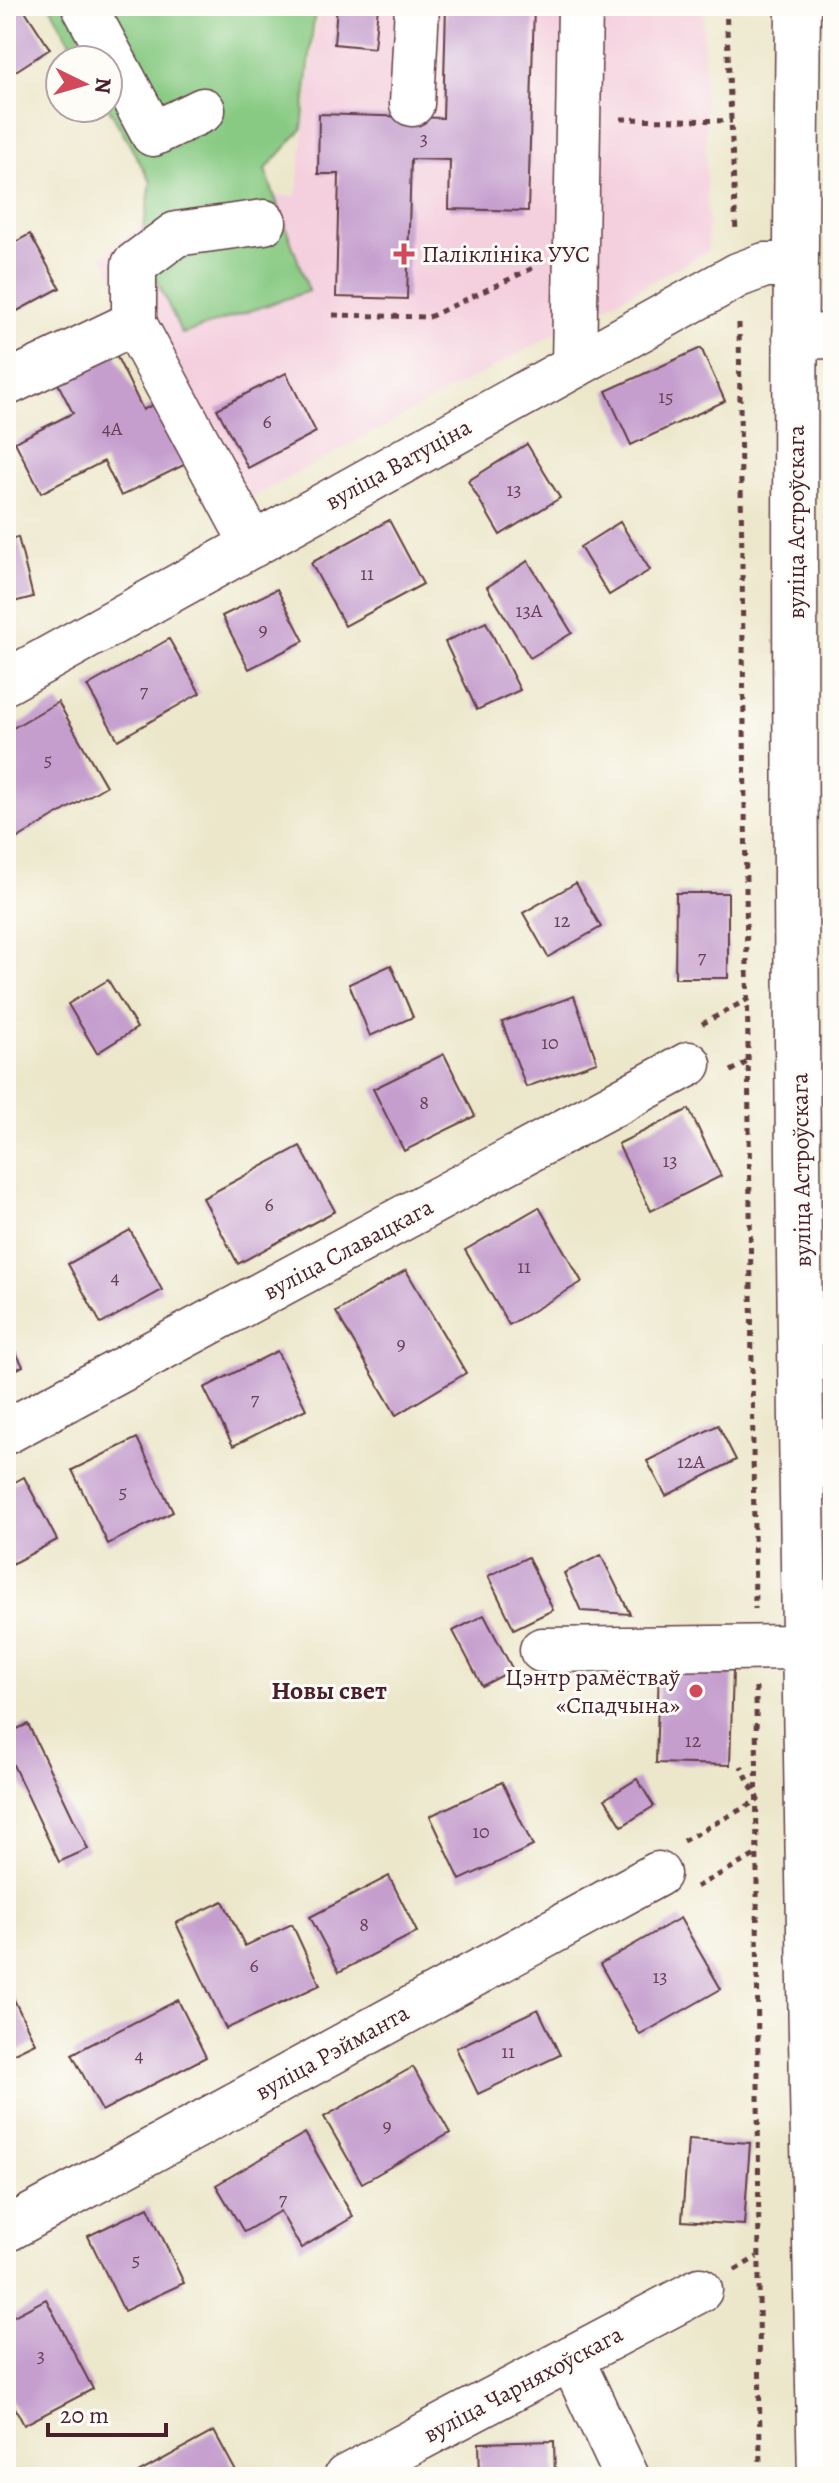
<svg xmlns="http://www.w3.org/2000/svg" width="839" height="2483" font-family="Alegreya,serif">
	<rect width="100%" height="100%" fill="#fdfcf7"/>
	<filter id="ink" filterUnits="userSpaceOnUse"><feTurbulence type="fractalNoise" baseFrequency=".0125" numOctaves="2"/><feDisplacementMap in="SourceGraphic" scale="16" xChannelSelector="R" yChannelSelector="G"/><feConvolveMatrix kernelMatrix="1 2 1 2 8 2 1 2 1" color-interpolation-filters="sRGB"/></filter>
	<filter id="wash" filterUnits="userSpaceOnUse"><feTurbulence type="fractalNoise" baseFrequency=".006" numOctaves="4" result="noise"/><feDisplacementMap in="SourceGraphic" scale="32" xChannelSelector="R" yChannelSelector="G"/><feGaussianBlur stdDeviation="1.8" result="paint"/><feColorMatrix in="noise" values="0 0 0 0 0 0 0 0 0 0 0 0 0 0 0 0 0 1.4 0 .05"/><feComposite in="paint" operator="in"/></filter>
	<g filter="url(#wash)">
		<rect width="100%" height="100%" fill="#ece7cb"/>
		<polygon fill="#f4cfde" points="319,6 703,6 708,251 246,501 102,257 180,195 296,196"/>
		<polygon fill="#88ca83" stroke="#697457" stroke-width="2" points="50,6 320,6 314,18 302,129 265,170 309,291 182,334 141,247 151,182 108,107 108,60 81,60"/>
		<g id="blocks">
			<g fill="#c59ece">
				<polygon points="6,6 22,6 50,49 11,74 6,67"/>
				<polygon points="337,6 378,6 374,48 334,44"/>
				<polygon points="446,6 534,6 528,211 449,209 450,160 411,159 407,299 336,297 339,174 318,174 319,114 443,118"/>
				<polygon points="30,234 60,288 6,317 6,247"/>
				<polygon points="112,347 143,410 166,398 196,459 121,496 104,461 41,493 15,442 73,413 54,376"/>
				<polygon points="701,348 725,401 631,445 606,391"/>
				<polygon points="286,373 316,432 248,468 217,409"/>
				<polygon points="527,444 560,498 500,535 468,481"/>
				<polygon points="389,520 423,584 345,626 311,563"/>
				<polygon points="620,522 650,570 609,595 580,547"/>
				<polygon points="18,537 33,597 6,604 6,540"/>
				<polygon points="528,561 572,633 530,658 487,587"/>
				<polygon points="277,589 304,641 249,669 222,616"/>
				<polygon points="486,622 520,690 477,710 445,642"/>
				<polygon points="169,639 200,693 118,740 87,686"/>
				<polygon points="58,702 106,786 11,842 6,834 6,732"/>
				<polygon points="576,883 601,927 548,957 523,913"/>
				<polygon points="676,893 728,893 728,978 675,978"/>
				<polygon points="391,965 413,1017 370,1036 349,984"/>
				<polygon points="108,980 137,1028 97,1053 68,1004"/>
				<polygon points="574,996 597,1062 526,1087 502,1022"/>
				<polygon points="444,1054 475,1116 404,1151 373,1089"/>
				<polygon points="689,1109 721,1176 651,1211 618,1144"/>
				<polygon points="300,1146 335,1211 238,1264 203,1198"/>
				<polygon points="539,1207 582,1282 509,1325 465,1250"/>
				<polygon points="130,1230 162,1290 101,1324 68,1264"/>
				<polygon points="406,1270 466,1373 396,1415 336,1312"/>
				<polygon points="6,1334 23,1366 6,1375"/>
				<polygon points="277,1351 306,1409 233,1446 204,1388"/>
				<polygon points="718,1425 736,1460 666,1496 647,1461"/>
				<polygon points="137,1438 173,1512 108,1544 72,1470"/>
				<polygon points="24,1477 57,1540 6,1567 6,1487"/>
				<polygon points="601,1555 630,1614 581,1611 564,1573"/>
				<polygon points="528,1557 553,1610 514,1629 488,1576"/>
				<polygon points="484,1615 513,1670 482,1686 453,1631"/>
				<polygon points="659,1668 733,1670 730,1765 656,1763"/>
				<polygon points="28,1724 88,1849 59,1862 6,1750 6,1734"/>
				<polygon points="637,1779 654,1806 622,1826 605,1799"/>
				<polygon points="502,1782 533,1846 460,1880 430,1816"/>
				<polygon points="389,1876 417,1932 339,1972 310,1917"/>
				<polygon points="223,1901 245,1946 292,1924 320,1985 226,2029 176,1923"/>
				<polygon points="680,1918 721,1989 640,2035 600,1964"/>
				<polygon points="6,1983 35,2043 6,2057"/>
				<polygon points="178,2000 206,2057 102,2111 72,2054"/>
				<polygon points="538,2009 560,2055 478,2094 456,2048"/>
				<polygon points="413,2067 450,2133 362,2183 324,2117"/>
				<polygon points="305,2133 353,2217 301,2248 280,2211 244,2232 216,2185"/>
				<polygon points="688,2139 750,2143 744,2225 682,2221"/>
				<polygon points="148,2207 184,2283 124,2311 88,2236"/>
				<polygon points="46,2299 93,2389 24,2425 6,2390 6,2320"/>
				<polygon points="214,2431 239,2477 141,2477 138,2473"/>
				<polygon points="554,2441 555,2477 480,2477 479,2443"/>
			</g>
		</g>
	</g>
	<g filter="url(#ink)">
		<use href="#blocks" fill-opacity="0" stroke="#623d43" stroke-width="2"/>
		<g fill="none" stroke-linecap="round" stroke-linejoin="round">
			<g stroke="#623d43" stroke-width="47">
				<g id="minor">
					<polyline points="84,6 153,134 203,110"/>
					<polyline points="412,104 417,6"/>
					<polyline points="134,323 134,265 176,234 264,222"/>
					<polyline points="795,337 833,336"/>
					<polyline points="574,366 580,6"/>
					<polyline points="6,384 134,323 253,545"/>
					<polyline points="6,682 738,275 765,265 795,265"/>
					<polyline points="6,1432 689,1064"/>
					<polyline points="542,1650 806,1647"/>
					<polyline points="6,2230 658,1874"/>
					<polyline points="571,2358 627,2477"/>
					<polyline points="346,2477 700,2290"/>
				</g>
			</g>
			<g stroke="#623d43" stroke-width="47">
				<path id="major" d="M798,6C789,829 802,1654 820,2477"/>
			</g>
			<g stroke="#623d43" stroke-width="5" stroke-dasharray="6 6" stroke-linecap="butt">
				<polyline points="726,6 736,233"/>
				<polyline points="621,119 732,121"/>
				<polyline points="333,315 429,317 533,268"/>
				<polyline points="739,323 755,1609"/>
				<polyline points="702,1024 750,998"/>
				<polyline points="731,1071 751,1060"/>
				<polyline points="756,1687 760,2477"/>
				<polyline points="683,1841 758,1800 741,1766"/>
				<polyline points="696,1887 759,1853"/>
				<polyline points="735,2270 757,2257"/>
			</g>
			<use href="#minor" stroke="#fff" stroke-width="44"/>
			<use href="#major" stroke="#fff" stroke-width="44"/>
		</g>
	</g>
	<g fill="#d1495b" stroke="#fdfcf7" stroke-width="3">
		<path d="M400 242h8v8h8v8h-8v8h-8v-8h-8v-8h8z"/>
		<circle cx="696" cy="1691" r="8"/>
	</g>
	<g text-anchor="middle" stroke-width="6" stroke-linejoin="round" paint-order="stroke">
		<g font-size="20" fill="#693f54">
			<text x="424" y="145">3</text>
			<text x="666" y="403">15</text>
			<text x="267" y="428">6</text>
			<text x="112" y="435">4А</text>
			<text x="514" y="496">13</text>
			<text x="367" y="580">11</text>
			<text x="529" y="617">13А</text>
			<text x="263" y="636">9</text>
			<text x="144" y="697">7</text>
			<text x="48" y="766">5</text>
			<text x="562" y="927">12</text>
			<text x="702" y="963">7</text>
			<text x="550" y="1049">10</text>
			<text x="424" y="1109">8</text>
			<text x="670" y="1167">13</text>
			<text x="269" y="1211">6</text>
			<text x="524" y="1273">11</text>
			<text x="115" y="1284">4</text>
			<text x="401" y="1350">9</text>
			<text x="255" y="1405">7</text>
			<text x="691" y="1468">12А</text>
			<text x="123" y="1498">5</text>
			<text x="693" y="1747">12</text>
			<text x="481" y="1838">10</text>
			<text x="364" y="1931">8</text>
			<text x="254" y="1972">6</text>
			<text x="660" y="1983">13</text>
			<text x="508" y="2058">11</text>
			<text x="139" y="2062">4</text>
			<text x="387" y="2132">9</text>
			<text x="283" y="2205">7</text>
			<text x="136" y="2266">5</text>
			<text x="41" y="2362">3</text>
		</g>
		<g font-size="24" fill="#4a1f2b" stroke="#fdfcf7" text-anchor="start">
			<text x="422" y="262">Паліклініка УУС</text>
			<text x="680" y="1685" text-anchor="end">Цэнтр рамёстваў<tspan x="680" dy="28">«Спадчына»</tspan></text>
		</g>
		<g font-size="24" fill="#4a1f2b" stroke="#fdfcf7">
			<text transform="translate(398 464) rotate(-29)" y="8">вуліца Ватуціна</text>
			<text transform="translate(796 522) rotate(-90)" y="8">вуліца Астроўскага</text>
			<text transform="translate(801 1170) rotate(-91)" y="8">вуліца Астроўскага</text>
			<text transform="translate(348 1249) rotate(-28)" y="8">вуліца Славацкага</text>
			<text transform="translate(332 2052) rotate(-29)" y="8">вуліца Рэйманта</text>
			<text transform="translate(523 2384) rotate(-28)" y="8">вуліца Чарняхоўскага</text>
		</g>
		<g font-size="26" font-weight="bold" fill="#4a1f2b" stroke="#fdfcf7">
			<text x="329" y="1699">Новы свет</text>
		</g>
	</g>
	<rect width="839" height="2483" fill="none" stroke="#fdfcf7" stroke-width="32"/>
	<g transform="translate(84 84) rotate(95)"><circle r="38" fill="#fdfcf7" stroke="#b5a4a5" stroke-width="2"/>
	<path d="M0-6L14 30L0 20L-14 30Z" fill="#d1495b"/>
	<text y="-12" font-size="22" font-weight="bold" text-anchor="middle" fill="#4a1f2b">N</text>
	</g>
	<path d="M48 2423v12h118v-12" fill="none" stroke="#4a1f2b" stroke-width="4"/>
	<text x="60" y="2423" font-size="24" fill="#4a1f2b" stroke="#fdfcf7" stroke-width="6" paint-order="stroke">20 m</text>
</svg>
